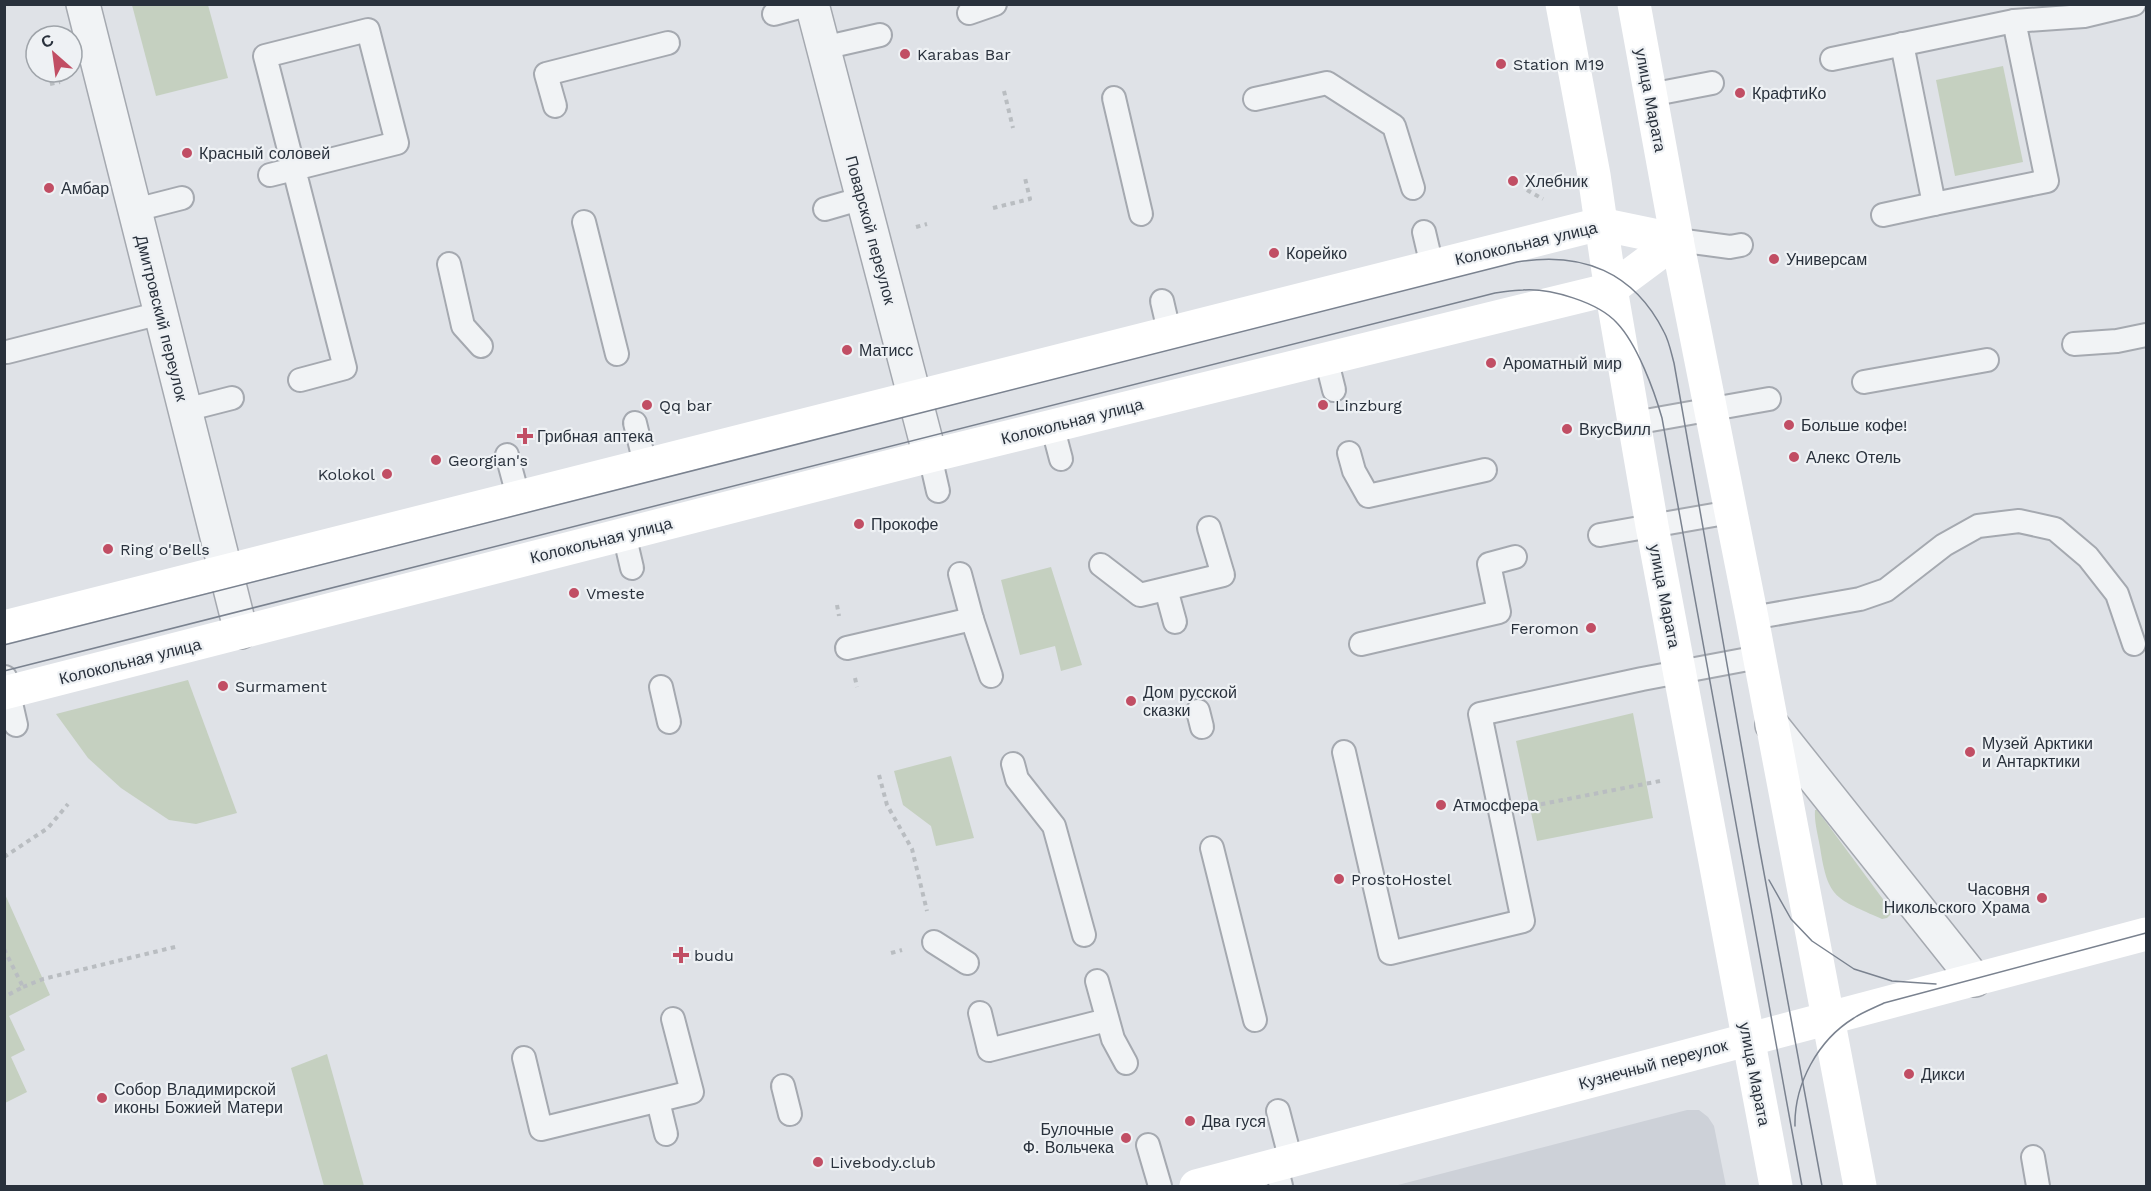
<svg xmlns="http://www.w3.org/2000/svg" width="2151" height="1191" font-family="'Work Sans',sans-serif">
	<rect width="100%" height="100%" fill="#dfe2e7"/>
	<polygon fill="#cdd1d8" points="1687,1110 1699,1110 1708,1117 1714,1126 1726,1186 1394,1186"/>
	<g fill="#c5d0c0">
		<polygon points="132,5 208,5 228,78 156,96"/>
		<polygon points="2003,66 2023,162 1955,176 1936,80"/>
		<polygon points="1051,567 1082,665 1061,671 1055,646 1020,655 1001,580"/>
		<polygon points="188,680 237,813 196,824 169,820 121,788 88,758 56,714"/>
		<polygon points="1633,713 1653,818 1537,841 1516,741"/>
		<polygon points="951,756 974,838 936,846 931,826 903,805 894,771"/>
		<path d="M1815,810H1817L1891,910V914L1887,918L1882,919C1836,898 1828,900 1820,847C1818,835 1814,821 1815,810Z"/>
		<polygon points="4,892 50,995 9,1016 25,1050 11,1057 27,1092 5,1103"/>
		<polygon points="327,1054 364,1186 324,1186 291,1068"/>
	</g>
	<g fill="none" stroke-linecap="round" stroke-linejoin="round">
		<g stroke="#a5a9b0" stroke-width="26">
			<g id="lane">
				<polyline points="969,13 995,4"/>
				<polyline points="774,14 811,4"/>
				<polyline points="1902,44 1934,204 2047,181 2014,21"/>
				<polyline points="823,48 880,35"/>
				<polyline points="1832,59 2014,21 2084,16 2134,4"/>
				<polyline points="1650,95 1712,83"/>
				<polyline points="1114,98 1141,214"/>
				<polyline points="1255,99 1327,83 1394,126 1413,188"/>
				<polyline points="555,106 546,74 668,43"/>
				<polyline points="270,175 397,143 368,30 265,56 345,368 300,380"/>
				<polyline points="825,209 863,198"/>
				<polyline points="135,210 182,198"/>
				<polyline points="1883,215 1934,204"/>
				<polyline points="584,222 617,354"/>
				<polyline points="1424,232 1432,266"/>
				<polyline points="1677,240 1730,247 1741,245"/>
				<polyline points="449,264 463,326 481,346"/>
				<polyline points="1162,301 1169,331"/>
				<polyline points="2074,344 2117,341 2146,335"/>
				<polyline points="7,352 161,313"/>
				<polyline points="1326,358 1334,390"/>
				<polyline points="1864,382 1987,360"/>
				<polyline points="185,410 232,398"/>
				<polyline points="635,423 645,464"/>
				<polyline points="1634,423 1769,399"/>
				<polyline points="1052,425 1061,459"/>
				<polyline points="1349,453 1354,471 1368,496 1485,470"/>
				<polyline points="507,455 518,496"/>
				<polyline points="930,456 938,491"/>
				<polyline points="624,534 632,568"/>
				<polyline points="1600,535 1731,512"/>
				<polyline points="1101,565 1140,595 1223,575 1209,528"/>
				<polyline points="960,574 972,619 991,676"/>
				<polyline points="1166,589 1175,622"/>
				<polyline points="1752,618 1860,599 1886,590 1944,545 1978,526 2019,521 2055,529 2088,557 2117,594 2134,644"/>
				<polyline points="1361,644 1499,612 1489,564 1515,557"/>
				<polyline points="847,648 972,619"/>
				<polyline points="5,677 16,725"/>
				<polyline points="661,687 669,722"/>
				<polyline points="1198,711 1202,727"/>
				<polyline points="1344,752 1390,953 1523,921 1480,714 1642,679 1759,657"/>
				<polyline points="1013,764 1017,779 1054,826 1084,935"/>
				<polyline points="1212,848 1255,1020"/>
				<polyline points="934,942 967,963"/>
				<polyline points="1097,981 1113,1039 1126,1063"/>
				<polyline points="980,1013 989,1050 1107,1020"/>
				<polyline points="524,1058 541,1129 692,1092 673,1019"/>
				<polyline points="783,1086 790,1114"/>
				<polyline points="658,1101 666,1134"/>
				<polyline points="1278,1111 1291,1161"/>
				<polyline points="1148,1145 1160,1186"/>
				<polyline points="2033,1157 2038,1186"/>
				<polyline points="1276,1165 1281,1186"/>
			</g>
		</g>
		<g stroke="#a5a9b0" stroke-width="36">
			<g id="street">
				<polyline points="83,4 241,632"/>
				<polyline points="812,4 930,456"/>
				<polyline points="1772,725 1975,980"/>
			</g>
		</g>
		<g stroke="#b9bdc1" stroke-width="4" stroke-dasharray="4.5 4.5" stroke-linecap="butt">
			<polyline points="50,84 60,82"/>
			<polyline points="1004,91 1013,128"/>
			<polyline points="1527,190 1543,199"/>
			<polyline points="993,208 1030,199 1025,178"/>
			<polyline points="916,227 927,224"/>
			<polyline points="837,605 839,616"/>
			<polyline points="855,678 857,687"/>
			<polyline points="879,775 887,805 912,849 927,911"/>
			<polyline points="1532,806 1660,781"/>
			<polyline points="4,857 48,828 68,804"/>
			<polyline points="4,949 23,987 4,997"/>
			<polyline points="891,953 902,950"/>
			<polyline points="23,987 43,979 179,946"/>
		</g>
		<use href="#lane" stroke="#f1f3f5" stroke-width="22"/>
		<use href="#street" stroke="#f1f3f5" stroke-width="33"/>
		<g stroke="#fff" stroke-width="33">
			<polyline points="1562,4 1594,175 1608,271 1652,526 1776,1186"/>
			<polyline points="1634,4 1677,240 1752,618 1860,1186"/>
			<polyline points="4,627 1600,224 1677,240"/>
			<polyline points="4,693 930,456 1611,289 1677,240"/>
			<polyline points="1196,1186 2146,934"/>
		</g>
		<g stroke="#7a828f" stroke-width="1.5">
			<path d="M4,645L1517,262C1582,251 1634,272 1664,332C1669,341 1671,352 1674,363L1759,846L1822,1186"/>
			<path d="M4,671L1495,293C1504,292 1514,290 1523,290C1550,288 1598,302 1617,323C1637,344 1654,390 1662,418L1802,1186"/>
			<polyline points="1769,880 1791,919 1812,941 1854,969 1892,981 1936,984"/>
			<path d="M1795,1126C1794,1084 1818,1040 1854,1018C1863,1012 1874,1008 1884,1003L2146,933"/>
		</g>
	</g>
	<g fill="#c14e64" stroke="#eef1f4" stroke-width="2">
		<circle cx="905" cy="54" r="6"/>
		<circle cx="1501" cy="64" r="6"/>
		<circle cx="1740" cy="93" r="6"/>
		<circle cx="187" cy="153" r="6"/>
		<circle cx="1513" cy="181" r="6"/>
		<circle cx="49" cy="188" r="6"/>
		<circle cx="1274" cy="253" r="6"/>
		<circle cx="1774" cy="259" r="6"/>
		<circle cx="847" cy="350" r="6"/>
		<circle cx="1491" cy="363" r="6"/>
		<circle cx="647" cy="405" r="6"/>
		<circle cx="1323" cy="405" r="6"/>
		<circle cx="1789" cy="425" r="6"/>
		<circle cx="1567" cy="429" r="6"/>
		<path d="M522 427h6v6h6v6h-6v6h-6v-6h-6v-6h6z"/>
		<circle cx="1794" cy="457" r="6"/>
		<circle cx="436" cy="460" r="6"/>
		<circle cx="387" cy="474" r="6"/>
		<circle cx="859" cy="524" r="6"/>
		<circle cx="108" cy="549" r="6"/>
		<circle cx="574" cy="593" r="6"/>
		<circle cx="1591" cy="628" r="6"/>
		<circle cx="223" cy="686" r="6"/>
		<circle cx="1131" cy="701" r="6"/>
		<circle cx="1970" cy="752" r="6"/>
		<circle cx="1441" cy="805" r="6"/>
		<circle cx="1339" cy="879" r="6"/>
		<circle cx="2042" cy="898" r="6"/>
		<path d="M678 946h6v6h6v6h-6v6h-6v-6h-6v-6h6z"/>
		<circle cx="1909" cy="1074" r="6"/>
		<circle cx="102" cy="1098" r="6"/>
		<circle cx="1190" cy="1121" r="6"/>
		<circle cx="1126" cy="1138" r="6"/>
		<circle cx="818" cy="1162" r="6"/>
	</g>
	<g text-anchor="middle" stroke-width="4.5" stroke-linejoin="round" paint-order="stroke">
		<g font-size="16" fill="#29313c" stroke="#eef1f4" text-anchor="start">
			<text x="917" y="60">Karabas Bar</text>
			<text x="1513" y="70">Station M19</text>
			<text x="1752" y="99">КрафтиКо</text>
			<text x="199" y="159">Красный соловей</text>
			<text x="1525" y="187">Хлебник</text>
			<text x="61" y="194">Амбар</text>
			<text x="1286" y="259">Корейко</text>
			<text x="1786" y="265">Универсам</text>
			<text x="859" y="356">Матисс</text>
			<text x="1503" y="369">Ароматный мир</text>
			<text x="659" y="411">Qq bar</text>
			<text x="1335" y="411">Linzburg</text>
			<text x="1801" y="431">Больше кофе!</text>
			<text x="1579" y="435">ВкусВилл</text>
			<text x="537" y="442">Грибная аптека</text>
			<text x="1806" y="463">Алекс Отель</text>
			<text x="448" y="466">Georgian's</text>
			<text x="375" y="480" text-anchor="end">Kolokol</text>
			<text x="871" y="530">Прокофе</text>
			<text x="120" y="555">Ring o'Bells</text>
			<text x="586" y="599">Vmeste</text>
			<text x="1579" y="634" text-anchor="end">Feromon</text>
			<text x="235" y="692">Surmament</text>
			<text x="1143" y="698">Дом русской<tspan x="1143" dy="18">сказки</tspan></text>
			<text x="1982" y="749">Музей Арктики<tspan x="1982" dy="18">и Антарктики</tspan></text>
			<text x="1453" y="811">Атмосфера</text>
			<text x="1351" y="885">ProstoHostel</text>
			<text x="2030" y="895" text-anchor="end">Часовня<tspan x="2030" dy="18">Никольского Храма</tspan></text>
			<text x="694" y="961">budu</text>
			<text x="1921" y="1080">Дикси</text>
			<text x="114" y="1095">Собор Владимирской<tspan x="114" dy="18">иконы Божией Матери</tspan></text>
			<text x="1202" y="1127">Два гуся</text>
			<text x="1114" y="1135" text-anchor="end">Булочные<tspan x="1114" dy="18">Ф. Вольчека</tspan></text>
			<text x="830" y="1168">Livebody.club</text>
		</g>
		<g font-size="16" fill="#29313c" stroke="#eef1f4">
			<text transform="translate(1651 100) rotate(79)" y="6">улица Марата</text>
			<text transform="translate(871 230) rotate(75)" y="6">Поварской переулок</text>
			<text transform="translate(1526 243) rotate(-13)" y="6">Колокольная улица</text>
			<text transform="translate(162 318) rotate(76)" y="6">Дмитровский переулок</text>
			<text transform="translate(1072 421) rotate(-14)" y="6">Колокольная улица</text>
			<text transform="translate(601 540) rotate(-14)" y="6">Колокольная улица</text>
			<text transform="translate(1665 596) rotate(79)" y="6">улица Марата</text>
			<text transform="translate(130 661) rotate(-14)" y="6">Колокольная улица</text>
			<text transform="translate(1653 1064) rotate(-15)" y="6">Кузнечный переулок</text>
			<text transform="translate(1755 1074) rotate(79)" y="6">улица Марата</text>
		</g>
	</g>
	<rect width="2151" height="1191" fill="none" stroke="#29313c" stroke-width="12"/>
	<g transform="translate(54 54) rotate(332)"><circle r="28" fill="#eef1f4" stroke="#9fa4aa" stroke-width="1.5"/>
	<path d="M0-4.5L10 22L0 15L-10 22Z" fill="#c14e64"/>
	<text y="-9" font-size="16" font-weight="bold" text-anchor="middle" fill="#29313c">С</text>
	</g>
</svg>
